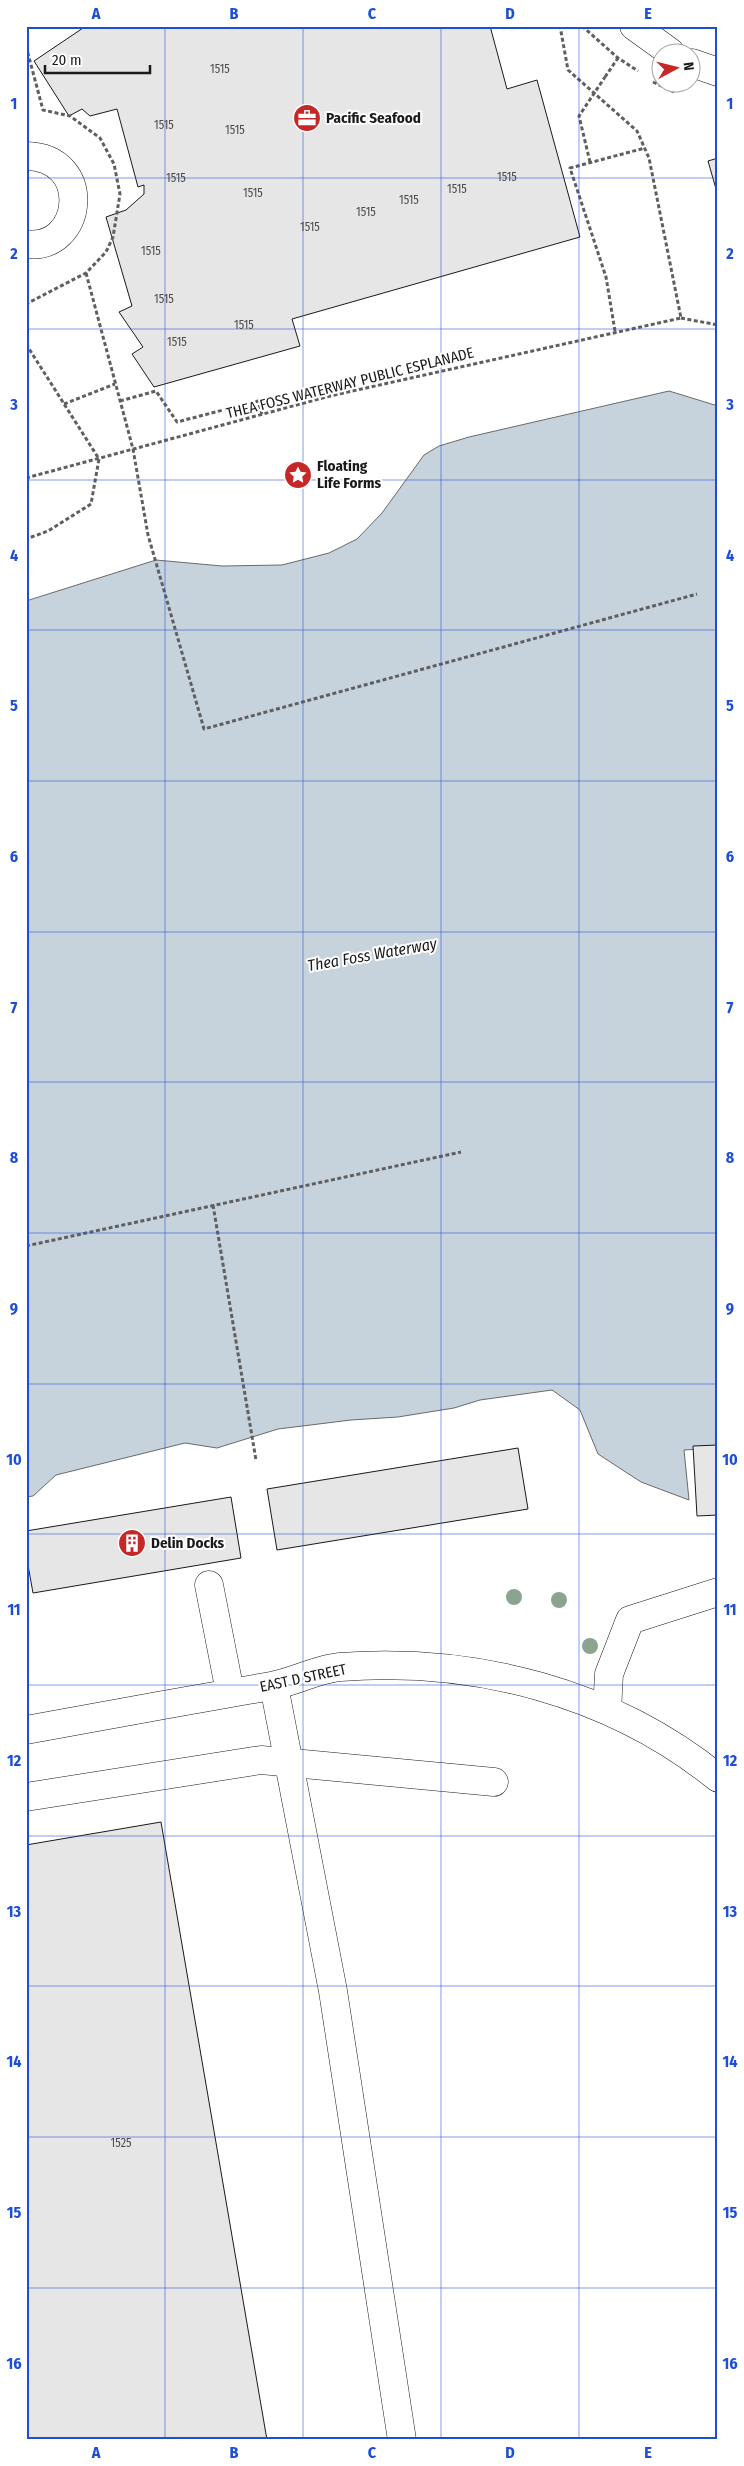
<svg xmlns="http://www.w3.org/2000/svg" width="744" height="2466" font-family="'Fira Sans Condensed',sans-serif">
	<rect width="100%" height="100%" fill="#fff"/>
	<polygon fill="#c6d2dc" stroke="#6a6a6a" points="669,391 718,406 718,1448 684,1450 689,1500 641,1482 598,1454 580,1410 552,1390 480,1400 454,1408 398,1417 351,1420 278,1429 217,1448 185,1443 56,1475 33,1496 26,1497 26,601 156,560 222,566 282,565 329,553 357,539 382,513 424,455 439,446 469,437"/>
	<g fill="#e6e6e6" stroke="#1a1a1a">
		<polygon points="86,26 490,26 507,89 537,80 580,237 292,319 300,346 154,387 132,354 143,347 119,312 132,306 106,217 126,210 144,194 144,185 138,187 117,109 90,116 82,109 69,116 34,61"/>
		<polygon points="718,158 718,196 708,161"/>
		<polygon points="718,1445 718,1515 697,1516 693,1446"/>
		<polygon points="518,1448 528,1509 277,1550 267,1489"/>
		<polygon points="231,1497 241,1558 33,1593 26,1554 26,1531"/>
		<polygon points="161,1822 267,2440 26,2440 26,1845"/>
	</g>
	<g fill="none" stroke-linecap="round" stroke-linejoin="round">
		<g stroke="#1a1a1a" stroke-width="29">
			<g id="minor">
				<polyline points="634,26 670,52"/>
				<polyline points="692,63 718,72"/>
				<path d="M26,156C95,157 83,252 26,244"/>
				<polyline points="209,1585 230,1692"/>
				<polyline points="274,1686 333,1991 402,2440"/>
				<polyline points="607,1710 609,1674 630,1620 718,1592"/>
				<path d="M26,1730C108,1715 189,1700 271,1686C294,1682 317,1669 340,1667C475,1657 612,1692 718,1778"/>
				<polyline points="26,1797 261,1760 494,1782"/>
			</g>
		</g>
		<g stroke="#5f5f5f" stroke-width="3" stroke-dasharray="4 2.5" stroke-linecap="butt">
			<polyline points="582,26 618,58 638,71"/>
			<polyline points="26,46 43,110 70,116 100,138 114,164 120,194 113,237 106,252 86,273 26,304"/>
			<polyline points="605,77 618,58"/>
			<polyline points="653,82 674,92"/>
			<polyline points="86,273 133,449 148,535 204,729 697,594"/>
			<polyline points="681,318 718,325"/>
			<polyline points="615,331 606,277 570,168 645,148"/>
			<polyline points="26,344 99,459 91,504 48,531 26,539"/>
			<polyline points="120,401 156,391 177,422 258,401 262,414"/>
			<polyline points="64,404 115,384"/>
			<polyline points="26,478 330,396 681,318 649,158 637,131 568,70 560,26"/>
			<polyline points="213,1205 256,1460"/>
			<polyline points="26,1246 461,1152"/>
		</g>
		<use href="#minor" stroke="#fff" stroke-width="28"/>
		<polyline stroke="#5f5f5f" stroke-width="3" stroke-dasharray="4 2.5" stroke-linecap="butt" points="590,162 579,116 605,77"/>
	</g>
	<g fill="#8aa48f">
		<circle cx="514" cy="1597" r="8"/>
		<circle cx="559" cy="1600" r="8"/>
		<circle cx="590" cy="1646" r="8"/>
	</g>
	<path fill="none" stroke="#1d4ed8" stroke-width="1" stroke-opacity="0.55" d="M165,26V2440M303,26V2440M441,26V2440M579,26V2440M26,178H718M26,329H718M26,480H718M26,630H718M26,781H718M26,932H718M26,1082H718M26,1233H718M26,1384H718M26,1534H718M26,1685H718M26,1836H718M26,1986H718M26,2137H718M26,2288H718"/>
	<defs>
		<g id="office-disc" transform="scale(1.4375)"><circle r="9.5" fill="#c62828" stroke="#fff"/><path d="M-6-3h4V-5.5h4V-3h4V5H-6ZM-1-4.5V-3h2v-1.5ZM-6 0V1H6V0Z" fill="#fff"/></g>
		<g id="sight-disc" transform="scale(1.4375)"><circle r="9.5" fill="#c62828" stroke="#fff"/><path d="M0-6L1.8-2.2L6-1.7L2.9 1.2L3.7 5.4L0 3.3L-3.7 5.4L-2.9 1.2L-6-1.7L-1.8-2.2Z" fill="#fff"/></g>
		<g id="building-disc" transform="scale(1.4375)"><circle r="9.5" fill="#c62828" stroke="#fff"/><path d="M-4-6H4V6H1V3H-1V6H-4ZM-2.5-4.3h1.7v1.8h-1.7ZM.8-4.3h1.7v1.8H.8ZM-2.5-1h1.7V.8h-1.7ZM.8-1h1.7V.8H.8Z" fill="#fff"/></g>
	</defs>
	<g fill-rule="evenodd">
		<use href="#office-disc" x="307" y="118"/>
		<use href="#sight-disc" x="298" y="475"/>
		<use href="#building-disc" x="132" y="1543"/>
	</g>
	<g text-anchor="middle" stroke-width="4" stroke-linejoin="round" paint-order="stroke">
		<g font-size="12" fill="#4d4d4d">
			<text x="220" y="73">1515</text>
			<text x="164" y="129">1515</text>
			<text x="235" y="134">1515</text>
			<text x="507" y="181">1515</text>
			<text x="176" y="182">1515</text>
			<text x="457" y="193">1515</text>
			<text x="253" y="197">1515</text>
			<text x="409" y="204">1515</text>
			<text x="366" y="216">1515</text>
			<text x="310" y="231">1515</text>
			<text x="151" y="255">1515</text>
			<text x="164" y="303">1515</text>
			<text x="244" y="329">1515</text>
			<text x="177" y="346">1515</text>
			<text x="121" y="2147">1525</text>
		</g>
		<g font-size="15" font-weight="bold" fill="#1a1a1a" stroke="#fff" text-anchor="start">
			<text x="326" y="123">Pacific Seafood</text>
			<text x="317" y="471">Floating<tspan x="317" dy="17">Life Forms</tspan></text>
			<text x="151" y="1548">Delin Docks</text>
		</g>
		<g font-size="15" fill="#1a1a1a" stroke="#fff">
			<text transform="translate(350 383) rotate(-14)" y="5">THEA FOSS WATERWAY PUBLIC ESPLANADE</text>
			<text transform="translate(303 1678) rotate(-12)" y="5">EAST D STREET</text>
		</g>
		<g font-size="16" font-style="italic" fill="#1a1a1a" stroke="#fff">
			<text transform="translate(372 954) rotate(-10)" y="6">Thea Foss Waterway</text>
		</g>
	</g>
	<rect width="744" height="2466" fill="none" stroke="#ffffff" stroke-width="55"/>
	<g transform="translate(676 68) rotate(83)"><circle r="24" fill="#ffffff" stroke="#a3a3a3"/>
	<path d="M0-4L9 19L0 12L-9 19Z" fill="#c62828"/>
	<text y="-8" font-size="14" font-weight="bold" text-anchor="middle" fill="#1a1a1a">N</text>
	</g>
	<path d="M45 65v8h105v-8" fill="none" stroke="#1a1a1a" stroke-width="2.5"/>
	<text x="52" y="65" font-size="15" fill="#1a1a1a" stroke="#ffffff" stroke-width="4" paint-order="stroke">20 m</text>
	<rect x="28" y="28" width="688" height="2410" fill="none" stroke="#1d4ed8" stroke-width="2"/>
	<g font-size="16" text-anchor="middle" font-weight="bold" fill="#1d4ed8">
		<text x="96" y="19">A</text>
		<text x="234" y="19">B</text>
		<text x="372" y="19">C</text>
		<text x="510" y="19">D</text>
		<text x="648" y="19">E</text>
		<text x="14" y="109">1</text>
		<text x="730" y="109">1</text>
		<text x="14" y="259">2</text>
		<text x="730" y="259">2</text>
		<text x="14" y="410">3</text>
		<text x="730" y="410">3</text>
		<text x="14" y="561">4</text>
		<text x="730" y="561">4</text>
		<text x="14" y="711">5</text>
		<text x="730" y="711">5</text>
		<text x="14" y="862">6</text>
		<text x="730" y="862">6</text>
		<text x="14" y="1013">7</text>
		<text x="730" y="1013">7</text>
		<text x="14" y="1163">8</text>
		<text x="730" y="1163">8</text>
		<text x="14" y="1314">9</text>
		<text x="730" y="1314">9</text>
		<text x="14" y="1465">10</text>
		<text x="730" y="1465">10</text>
		<text x="14" y="1615">11</text>
		<text x="730" y="1615">11</text>
		<text x="14" y="1766">12</text>
		<text x="730" y="1766">12</text>
		<text x="14" y="1917">13</text>
		<text x="730" y="1917">13</text>
		<text x="14" y="2067">14</text>
		<text x="730" y="2067">14</text>
		<text x="14" y="2218">15</text>
		<text x="730" y="2218">15</text>
		<text x="14" y="2369">16</text>
		<text x="730" y="2369">16</text>
		<text x="96" y="2458">A</text>
		<text x="234" y="2458">B</text>
		<text x="372" y="2458">C</text>
		<text x="510" y="2458">D</text>
		<text x="648" y="2458">E</text>
	</g>
</svg>
